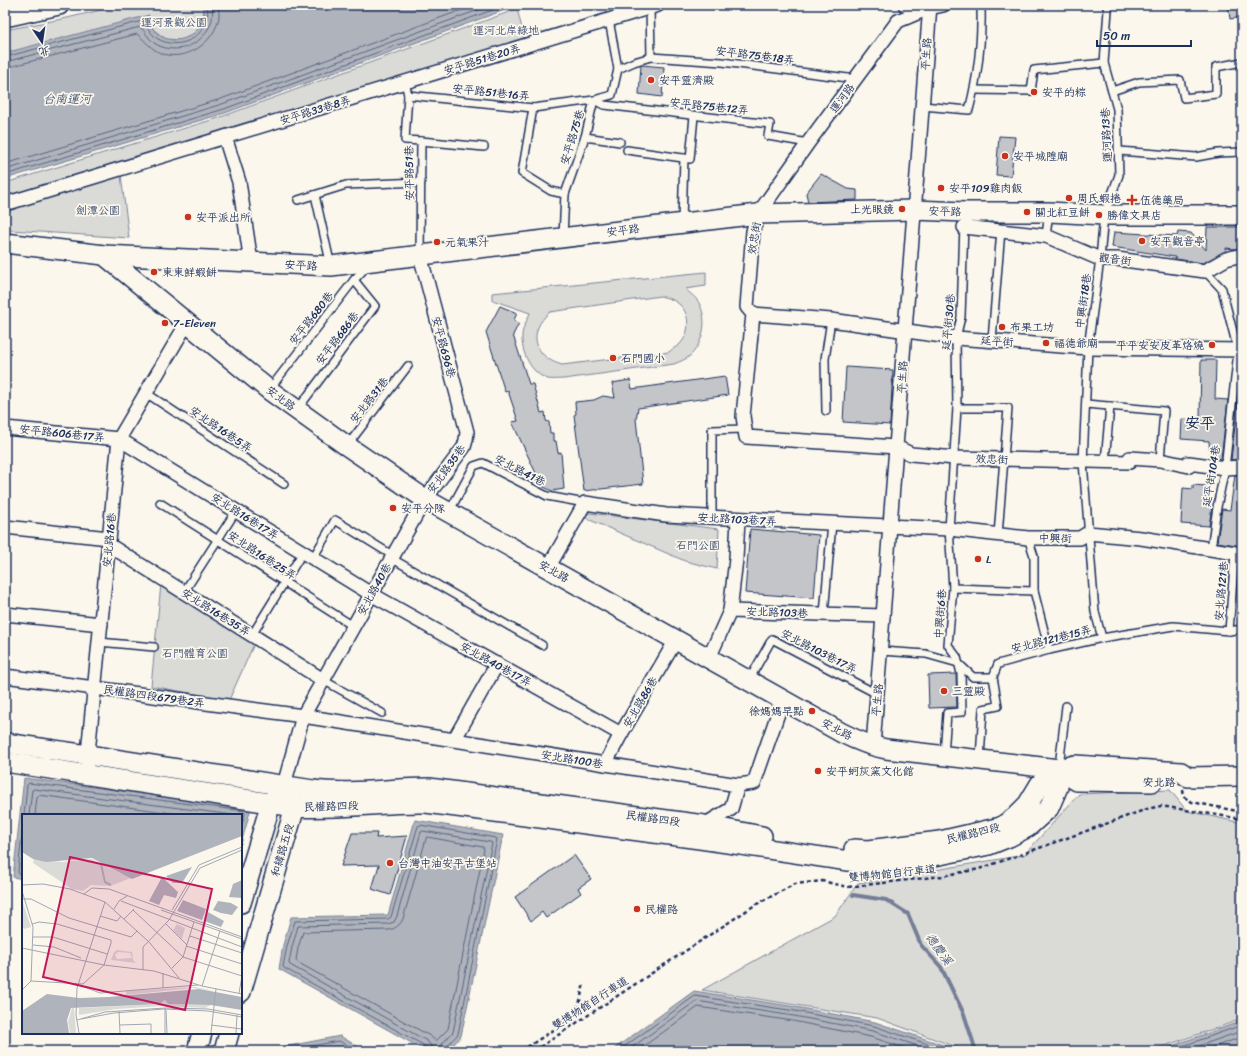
<svg xmlns="http://www.w3.org/2000/svg" width="1247" height="1056" font-family="Sriracha,'LXGW WenKai TC',sans-serif">
	<rect width="100%" height="100%" fill="#fbf7ec"/>
	<filter id="ink" filterUnits="userSpaceOnUse"><feTurbulence type="fractalNoise" baseFrequency=".025" numOctaves="2"/><feDisplacementMap in="SourceGraphic" scale="8" xChannelSelector="R" yChannelSelector="G"/><feConvolveMatrix kernelMatrix="1 2 1 2 8 2 1 2 1" color-interpolation-filters="sRGB"/></filter>
	<g filter="url(#ink)">
		<g fill="#dadad7" stroke="#7a849a" fill-rule="evenodd">
			<polygon points="122,5 203,5 204,20 196,32 182,40 166,39 154,30 148,20 5,55 5,30 67,18"/>
			<polygon points="517,9 525,40 5,198 5,183 218,118"/>
			<polygon points="121,175 129,238 10,230 5,228 5,211"/>
			<path d="M706,272V286L685,289C691,294 697,298 700,305C708,322 703,342 691,355C687,359 679,362 674,364L564,379C559,379 552,380 548,379C531,374 521,352 522,336C522,328 527,321 530,313L492,300V293ZM660,296C667,298 674,299 680,305C691,315 690,335 679,345C676,347 672,349 669,352L562,365C533,357 527,331 550,312Z"/>
			<polygon points="589,513 719,529 717,569 685,561 583,517"/>
			<polygon points="161,584 254,644 229,700 151,686"/>
			<polygon points="1170,790 1187,811 1242,823 1242,1019 1150,1051 967,1051 877,1018 702,990 835,916 858,883 1024,855 1079,794"/>
		</g>
		<g fill="#afb3bb" stroke="#747e96">
			<path d="M205,5H518L225,113L5,179V53L149,15L148,20C151,26 154,31 159,35C176,47 201,36 204,15C204,12 204,9 204,6Z"/>
			<polygon points="24,778 251,808 241,844 241,815 23,815 23,879 13,877"/>
			<polygon points="415,820 503,835 461,1036 448,1051 426,1051 279,969 283,945 291,917 388,915"/>
			<polygon points="694,991 796,1007 875,1022 961,1051 611,1051"/>
			<polygon points="1242,1021 1242,1051 1157,1051"/>
			<polygon points="340,1036 365,1051 263,1051"/>
		</g>
		<g fill="none" stroke-linecap="round" stroke-linejoin="round">
			<g stroke="#566483" stroke-width="1">
				<path d="M5,57L142,21C148,26 150,34 158,39C178,50 202,40 207,18C208,14 208,9 207,5"/>
				<path d="M5,62L140,27C145,31 148,38 154,43C172,55 198,48 208,29C213,22 213,14 212,5"/>
				<path d="M5,68L137,34C146,41 150,49 163,54C188,61 215,42 219,17C219,13 219,9 218,5"/>
				<polyline points="5,164 221,99 475,5"/>
				<polyline points="5,170 222,104 492,5"/>
				<polyline points="5,175 224,109 506,5"/>
				<polyline points="24,815 27,785 29,783 244,811 245,814 241,829"/>
				<polyline points="29,815 32,790 34,789 233,815"/>
				<polyline points="35,815 37,797 39,795 187,815"/>
				<polyline points="23,824 18,872 19,874 23,875"/>
				<path d="M427,837L483,847L484,849L448,1029L436,1041L430,1036L297,962L296,960L298,948L303,932L389,930C395,929 400,925 403,919L426,839Z"/>
				<polyline points="284,1051 339,1041 357,1051"/>
				<polyline points="427,1051 427,1048 425,1046 284,968 283,966 287,946 295,921 388,919 391,917 418,826 420,825 496,838 497,839 458,1034 446,1047 446,1051"/>
				<polyline points="432,1051 431,1046 427,1041 290,965 289,963 292,947 298,926 388,924 394,922 397,916 421,832 423,831 490,842 492,843 453,1032 442,1044 441,1051"/>
				<polyline points="618,1051 695,996 795,1011 874,1026 948,1051"/>
				<polyline points="627,1051 696,1001 794,1016 873,1031 933,1051"/>
				<polyline points="637,1051 698,1007 793,1021 871,1037 914,1051"/>
				<polyline points="1169,1051 1242,1025"/>
				<polyline points="1184,1051 1242,1031"/>
				<polyline points="1202,1051 1242,1037"/>
			</g>
			<polyline stroke="#747e96" stroke-width="4" points="853,895 886,900 908,914 921,945 941,967 964,1014 976,1051"/>
		</g>
		<g fill="#c3c5c9" stroke="#1b2f5e">
			<polygon points="1228,5 1242,5 1242,17 1230,19"/>
			<polygon points="641,65 664,67 662,97 639,94"/>
			<polygon points="999,136 1015,137 1011,176 996,175"/>
			<polygon points="821,174 848,189 857,190 857,200 808,202 806,193"/>
			<polygon points="1207,227 1242,227 1242,247 1235,249 1226,248 1226,251 1203,263 1175,259 1175,257 1112,247 1114,232 1177,236 1178,232 1191,233 1206,250"/>
			<polygon points="500,306 517,313 514,320 519,323 513,335 529,384 533,384 541,413 545,412 546,421 549,422 550,433 553,433 553,441 556,441 558,453 561,452 564,489 552,491 542,486 512,422 518,421 508,391 505,392 486,332"/>
			<polygon points="1201,360 1216,360 1215,399 1228,400 1221,459 1210,458 1209,441 1181,439 1182,419 1200,420"/>
			<polygon points="846,367 893,370 890,425 843,422"/>
			<polygon points="725,376 728,395 638,408 636,419 643,484 584,491 574,415 576,414 575,402 594,400 603,396 615,398 612,383 630,380 632,389"/>
			<polygon points="1238,400 1242,401 1242,459 1231,460"/>
			<polygon points="1235,475 1242,475 1242,546 1217,542 1222,509 1230,510"/>
			<polygon points="1193,485 1206,486 1205,506 1212,507 1209,526 1181,524 1183,488 1193,489"/>
			<polygon points="750,529 819,535 814,598 745,593"/>
			<polygon points="956,674 957,707 929,708 928,675"/>
			<polygon points="352,833 377,833 376,838 407,836 390,895 372,889 379,865 341,866"/>
			<polygon points="574,855 591,879 578,888 581,893 546,918 542,912 531,921 515,897"/>
		</g>
		<g fill="none" stroke-linecap="round" stroke-linejoin="round">
			<g stroke="#1b2f5e" stroke-width="10">
				<g id="lane">
					<polyline points="609,20 618,69"/>
					<polyline points="651,57 722,62 856,79"/>
					<polyline points="405,82 408,95 405,140 421,141 420,255"/>
					<polyline points="974,90 1031,91 1034,70 1104,63"/>
					<polyline points="1112,91 1139,82 1180,80 1184,98 1216,94 1216,67 1242,62"/>
					<polyline points="408,95 533,108 594,100 604,105 770,124 768,136 808,143"/>
					<path d="M922,106L969,110C978,76 982,40 981,5"/>
					<polyline points="533,108 522,173 551,191 565,194"/>
					<polyline points="585,137 620,142"/>
					<polyline points="421,141 484,147"/>
					<polyline points="627,150 690,159 694,116"/>
					<polyline points="1119,151 1196,157 1218,153 1242,152"/>
					<polyline points="315,195 331,266"/>
					<polyline points="298,200 346,185 421,182"/>
					<polyline points="682,222 684,158"/>
					<polyline points="1046,236 1049,212"/>
					<polyline points="563,237 565,194 585,137 594,100 612,95 618,69 634,62 651,57 650,7"/>
					<polyline points="1205,271 1222,289 1238,351 1225,468 1217,507 1211,549"/>
					<polyline points="992,340 1001,230"/>
					<polyline points="269,390 354,280 367,266"/>
					<polyline points="146,393 284,484"/>
					<polyline points="1086,404 1164,411 1160,460"/>
					<polyline points="957,408 1008,408 998,535"/>
					<polyline points="297,410 375,306 354,280"/>
					<polyline points="826,411 825,359 831,320"/>
					<polyline points="347,446 408,366"/>
					<polyline points="1105,462 1110,406"/>
					<polyline points="160,503 353,626"/>
					<polyline points="449,512 474,466 483,463 547,496 585,503"/>
					<polyline points="712,518 712,430 744,429"/>
					<polyline points="1028,538 1034,556 1034,591 1049,650"/>
					<polyline points="313,558 335,520 392,555"/>
					<polyline points="391,558 542,645"/>
					<polyline points="953,588 1034,591"/>
					<polyline points="184,592 236,511"/>
					<polyline points="824,614 832,523"/>
					<polyline points="1229,631 1235,553"/>
					<polyline points="252,635 303,552"/>
					<polyline points="1102,638 1095,612 1083,462 1088,348 1100,259 1104,215 1119,175 1117,109 1104,63 1108,10 1106,5"/>
					<polyline points="99,642 154,647"/>
					<polyline points="881,651 926,654 958,663 973,677 993,677 998,664 1049,650 1102,638 1173,626 1229,631 1242,629"/>
					<polyline points="323,680 382,713"/>
					<polyline points="749,680 772,639 877,694"/>
					<polyline points="944,755 947,713 962,712 961,674 957,657 948,645 953,588 949,529 957,408 956,338 961,317 964,224"/>
					<polyline points="980,759 983,709 998,706 993,677"/>
					<polyline points="1059,767 1066,706"/>
				</g>
			</g>
			<g stroke="#1b2f5e" stroke-width="16">
				<g id="street">
					<polyline points="905,5 927,7"/>
					<polyline points="943,5 929,8 898,21 808,143 758,214 753,231 747,307 753,314 743,416 746,437 896,447 911,454 955,458 1129,462 1130,458 1160,460 1189,466 1189,463 1225,468 1242,467"/>
					<polyline points="225,137 239,182 251,262"/>
					<polyline points="5,204 658,5"/>
					<polyline points="964,227 1046,236 1100,259 1117,259 1205,271 1226,259 1242,255"/>
					<polyline points="753,314 831,320 956,338 1088,348 1242,350"/>
					<polyline points="5,428 119,439 371,594 621,734"/>
					<polyline points="5,527 109,538"/>
					<polyline points="109,545 323,680"/>
					<polyline points="548,568 585,503 666,515 949,529 1028,538 1080,538 1088,533 1141,538 1242,554"/>
					<polyline points="730,611 736,559 738,519"/>
					<polyline points="5,614 101,624"/>
					<polyline points="709,658 730,611 883,616"/>
					<polyline points="5,676 303,716 738,785 754,783 783,699"/>
					<polyline points="454,740 497,664"/>
					<polyline points="873,746 930,5"/>
					<polyline points="87,763 119,439 187,323"/>
					<polyline points="605,764 621,734 676,640"/>
					<polyline points="284,785 303,716 425,499 464,447 466,440 467,432 420,255"/>
					<polyline points="703,827 704,825 731,809 738,785"/>
				</g>
			</g>
			<g stroke="#1b2f5e" stroke-width="22">
				<g id="secondary">
					<polyline points="5,17 59,5"/>
					<polyline points="5,243 104,255 331,266 758,214 914,210 965,212 1049,212 1104,215 1242,215"/>
					<path d="M104,255L269,390L347,446L425,499L842,733C856,740 870,746 886,749L1059,769L1075,765L1181,772L1188,777L1242,776"/>
					<path d="M5,743L88,755L313,790C351,795 390,788 429,788L704,825L762,836"/>
					<path d="M5,762L295,807C338,810 382,802 426,803L700,839L862,863L920,859L989,845L1009,837L1028,827L1049,808L1058,787L1059,769"/>
					<polyline points="1059,769 1077,781 1152,782"/>
					<polyline points="854,849 868,850 940,841 1001,827 1015,817 1028,804 1040,784 1059,769"/>
					<polyline points="241,903 271,803 278,793"/>
					<polyline points="241,992 295,807 289,796"/>
					<polyline points="197,1051 202,1033"/>
					<polyline points="224,1051 229,1033"/>
				</g>
			</g>
			<g stroke="#1b2f5e" stroke-width="2.5" stroke-dasharray="4 3" stroke-linecap="butt">
				<polyline points="1183,790 1184,797 1192,802 1242,812"/>
				<polyline points="521,1051 563,1024 579,1005 584,983"/>
				<polyline points="534,1051 755,905 795,884 822,881 848,887 942,876 979,869 1042,847 1147,809 1161,806 1242,819"/>
			</g>
			<use href="#lane" stroke="#fbf7ec" stroke-width="7"/>
			<use href="#street" stroke="#fbf7ec" stroke-width="13"/>
			<use href="#secondary" stroke="#fbf7ec" stroke-width="19"/>
		</g>
	</g>
	<g fill="#c8321e" stroke="#fbf7ec" stroke-width="1.5">
		<circle cx="651" cy="80" r="4"/>
		<circle cx="1034" cy="92" r="4"/>
		<circle cx="1005" cy="156" r="4"/>
		<circle cx="941" cy="188" r="4"/>
		<circle cx="1069" cy="198" r="4"/>
		<path d="M1130 194h4v4h4v4h-4v4h-4v-4h-4v-4h4z"/>
		<circle cx="902" cy="209" r="4"/>
		<circle cx="1027" cy="212" r="4"/>
		<circle cx="1099" cy="215" r="4"/>
		<circle cx="188" cy="217" r="4"/>
		<circle cx="1142" cy="241" r="4"/>
		<circle cx="437" cy="242" r="4"/>
		<circle cx="154" cy="272" r="4"/>
		<circle cx="165" cy="323" r="4"/>
		<circle cx="1002" cy="327" r="4"/>
		<circle cx="1046" cy="343" r="4"/>
		<circle cx="1212" cy="345" r="4"/>
		<circle cx="613" cy="358" r="4"/>
		<circle cx="393" cy="508" r="4"/>
		<circle cx="978" cy="559" r="4"/>
		<circle cx="944" cy="691" r="4"/>
		<circle cx="812" cy="711" r="4"/>
		<circle cx="818" cy="771" r="4"/>
		<circle cx="390" cy="863" r="4"/>
		<circle cx="637" cy="909" r="4"/>
	</g>
	<g text-anchor="middle" stroke-width="3.5" stroke-linejoin="round" paint-order="stroke">
		<g font-size="11" fill="#415176" stroke="#fbf7ec">
			<text x="174" y="26">運河景觀公園</text>
			<text x="506" y="34">運河北岸綠地</text>
			<text x="98" y="214">劍潭公園</text>
			<text x="698" y="549">石門公園</text>
			<text x="195" y="657">石門體育公園</text>
		</g>
		<g font-size="11" fill="#1b2f5e" stroke="#fbf7ec">
			<text transform="translate(926 54) rotate(-86)" y="4">平生路</text>
			<text transform="translate(755 55) rotate(7)" y="4">安平路75巷18弄</text>
			<text transform="translate(482 59) rotate(-17)" y="4">安平路51巷20弄</text>
			<text transform="translate(491 92) rotate(6)" y="4">安平路51巷16弄</text>
			<text transform="translate(842 98) rotate(-54)" y="4">運河路</text>
			<text transform="translate(709 106) rotate(6)" y="4">安平路75巷12弄</text>
			<text transform="translate(315 110) rotate(-17)" y="4">安平路33巷8弄</text>
			<text transform="translate(1106 135) rotate(-93)" y="4">運河路13巷</text>
			<text transform="translate(572 137) rotate(-73)" y="4">安平路75巷</text>
			<text transform="translate(409 173) rotate(-91)" y="4">安平路51巷</text>
			<text transform="translate(945 211) rotate(2)" y="4">安平路</text>
			<text transform="translate(623 230) rotate(-7)" y="4">安平路</text>
			<text transform="translate(754 238) rotate(-81)" y="4">效忠街</text>
			<text transform="translate(1115 259) rotate(7)" y="4">觀音街</text>
			<text transform="translate(301 265) rotate(3)" y="4">安平路</text>
			<text transform="translate(1083 301) rotate(-82)" y="4">中興街18巷</text>
			<text transform="translate(311 318) rotate(-52)" y="4">安平路680巷</text>
			<text transform="translate(948 322) rotate(-85)" y="4">延平街30巷</text>
			<text transform="translate(337 338) rotate(-53)" y="4">安平路686巷</text>
			<text transform="translate(997 341) rotate(4)" y="4">延平街</text>
			<text transform="translate(444 347) rotate(75)" y="4">安平路696巷</text>
			<text transform="translate(902 377) rotate(-86)" y="4">平生路</text>
			<text transform="translate(281 398) rotate(37)" y="4">安北路</text>
			<text transform="translate(369 400) rotate(-52)" y="4">安北路31巷</text>
			<text transform="translate(221 429) rotate(34)" y="4">安北路16巷5弄</text>
			<text transform="translate(62 433) rotate(6)" y="4">安平路606巷17弄</text>
			<text transform="translate(992 459) rotate(2)" y="4">效忠街</text>
			<text transform="translate(446 469) rotate(-54)" y="4">安北路35巷</text>
			<text transform="translate(520 470) rotate(27)" y="4">安北路41巷</text>
			<text transform="translate(1211 476) rotate(-81)" y="4">延平街104巷</text>
			<text transform="translate(245 516) rotate(32)" y="4">安北路16巷17弄</text>
			<text transform="translate(737 519) rotate(3)" y="4">安北路103巷7弄</text>
			<text x="1055" y="542">中興街</text>
			<text transform="translate(109 540) rotate(-85)" y="4">安北路16巷</text>
			<text transform="translate(262 555) rotate(33)" y="4">安北路16巷25弄</text>
			<text transform="translate(554 571) rotate(29)" y="4">安北路</text>
			<text transform="translate(374 589) rotate(-61)" y="4">安北路40巷</text>
			<text transform="translate(1221 591) rotate(-85)" y="4">安北路121巷</text>
			<text transform="translate(216 612) rotate(32)" y="4">安北路16巷35弄</text>
			<text transform="translate(777 612) rotate(2)" y="4">安北路103巷</text>
			<text transform="translate(940 614) rotate(-86)" y="4">中興街6巷</text>
			<text transform="translate(1051 639) rotate(-14)" y="4">安北路121巷15弄</text>
			<text transform="translate(819 651) rotate(27)" y="4">安北路103巷17弄</text>
			<text transform="translate(496 664) rotate(29)" y="4">安北路40巷17弄</text>
			<text transform="translate(154 696) rotate(8)" y="4">民權路四段679巷2弄</text>
			<text transform="translate(877 700) rotate(-85)" y="4">平生路</text>
			<text transform="translate(640 702) rotate(-60)" y="4">安北路86巷</text>
			<text transform="translate(837 729) rotate(28)" y="4">安北路</text>
			<text transform="translate(572 759) rotate(9)" y="4">安北路100巷</text>
			<text transform="translate(1159 782) rotate(1)" y="4">安北路</text>
			<text transform="translate(331 806) rotate(-2)" y="4">民權路四段</text>
			<text transform="translate(653 818) rotate(8)" y="4">民權路四段</text>
			<text transform="translate(973 833) rotate(-14)" y="4">民權路四段</text>
			<text transform="translate(282 850) rotate(-74)" y="4">和緯路五段</text>
			<text transform="translate(892 873) rotate(-6)" y="4">雙博物館自行車道</text>
			<text transform="translate(590 1003) rotate(-33)" y="4">雙博物館自行車道</text>
		</g>
		<g font-size="11" fill="#1b2f5e" stroke="#fbf7ec" text-anchor="start">
			<text x="659" y="84">安平靈濟殿</text>
			<text x="1042" y="96">安平的粽</text>
			<text x="1013" y="160">安平城隍廟</text>
			<text x="949" y="192">安平109雞肉飯</text>
			<text x="1077" y="202">周氏蝦捲</text>
			<text x="1140" y="204">伍德藥局</text>
			<text x="894" y="213" text-anchor="end">上光眼鏡</text>
			<text x="1035" y="216">關北紅豆餅</text>
			<text x="1107" y="219">勝偉文具店</text>
			<text x="196" y="221">安平派出所</text>
			<text x="1150" y="245">安平觀音亭</text>
			<text x="445" y="246">元氣果汁</text>
			<text x="162" y="276">東東鮮蝦餅</text>
			<text x="173" y="327">7-Eleven</text>
			<text x="1010" y="331">布果工坊</text>
			<text x="1054" y="347">福德爺廟</text>
			<text x="1204" y="349" text-anchor="end">平平安安皮革烙燒</text>
			<text x="621" y="362">石門國小</text>
			<text x="401" y="512">安平分隊</text>
			<text x="986" y="563">L</text>
			<text x="952" y="695">三靈殿</text>
			<text x="804" y="715" text-anchor="end">徐媽媽早點</text>
			<text x="826" y="775">安平蚵灰窯文化館</text>
			<text x="398" y="867">台灣中油安平古堡站</text>
			<text x="645" y="913">民權路</text>
		</g>
		<g font-size="12" font-style="italic" fill="#47577a" stroke="#fbf7ec">
			<text x="67" y="103">台南運河</text>
			<text transform="translate(939 949) rotate(54)" y="4">德慶溪</text>
		</g>
		<g font-size="15" font-weight="bold" fill="#1b2f5e" stroke="#fbf7ec">
			<text x="1200" y="428">安平</text>
		</g>
	</g>
	<g transform="translate(22 814)">
		<rect width="220" height="220" fill="#fbf7ec"/>
		<path d="M12,45L40,48L70,45L109,64L88,72L69,71L61,77L50,75L11,49ZM0,86L9,113L2,115L0,112ZM155,110L163,114L160,125L151,116ZM95,136L110,138L111,146L114,149L89,146L92,138ZM96,138L108,139L110,144L95,145L93,141ZM173,173L192,177L171,174L104,181V177ZM143,186L146,190L189,191L183,194L140,192L94,195L57,201V194L139,190ZM50,194H52L54,219H48L46,208Z" fill="#dadad7" fill-rule="evenodd"/>
		<path d="M0,1H220V22L110,65L70,44L24,48L11,45L0,38ZM170,53L160,69H151L144,62ZM140,63L156,78L154,84L142,81L137,91L127,87ZM220,66V84L207,83L211,70ZM161,86L184,95L180,106L155,97ZM196,87L209,89L216,93L210,101L199,99L191,96ZM186,98L202,107L199,113L182,107ZM177,175L220,183V196L189,191L146,190L143,186L138,190L49,194L45,206L47,219H0V197L25,180L57,184L87,183Z" fill="#afb3bb"/>
		<path fill="none" stroke="#afb3bb" stroke-width="2" d="M79,50L83,68L89,71"/>
		<path fill="none" stroke="#a1a7b3" stroke-width="1" d="M0,71L21,70L48,75L83,88L127,128L157,164M0,77L11,113L9,167M62,80L70,74L87,75L220,123M0,85H9L47,104L109,123L115,117M99,87L220,133M92,95L97,87L105,82M111,96L161,143L220,162M139,96L220,125M150,96L177,51L220,33M78,102L95,107L99,102M102,105L112,95M144,110L165,131M168,122L220,139M11,123H31L85,140M11,131L32,133L59,144M164,132L220,150M0,134L82,151L132,157L180,172L220,180M150,154L161,143L172,108M121,156V133L147,106L178,54L220,36M57,171L78,179L176,171M180,172L198,117M141,174V159M0,176L9,167L61,170L82,151L89,129V126L35,110L17,108L10,110M217,179L220,162M144,196L145,219M97,197L98,219M59,205L92,199L142,195L186,197L220,203M55,206L83,198L143,194L186,195L220,201M98,211L129,210V219M189,211L220,215M57,219L54,201L55,174L83,88M143,219V194M189,219L194,175M214,219L215,201"/>
		<path fill="#c2185b" fill-opacity="0.15" stroke="#c2185b" stroke-width="2" d="M48,43L190,75L163,196L21,163Z"/>
		<rect width="220" height="220" fill="none" stroke="#1b2f5e" stroke-width="2"/>
	</g>
	<rect width="1247" height="1056" fill="none" stroke="#fbf7ec" stroke-width="20"/>
	<rect x="10" y="10" width="1227" height="1036" fill="none" stroke="#1b2f5e" stroke-width="1.5" filter="url(#ink)"/>
	<g transform="translate(42 42) rotate(167)" stroke="#fbf7ec" stroke-width="3" paint-order="stroke">
	<path d="M0-3L7 15L0 10L-7 15Z" fill="#1b2f5e"/>
	<text y="-6" font-size="11" font-weight="bold" text-anchor="middle" fill="#1b2f5e">北</text>
	</g>
	<path d="M1097 40v6h94v-6" fill="none" stroke="#1b2f5e" stroke-width="2"/>
	<text x="1103" y="40" font-size="12" fill="#1b2f5e" stroke="#fbf7ec" stroke-width="3" paint-order="stroke">50 m</text>
</svg>
